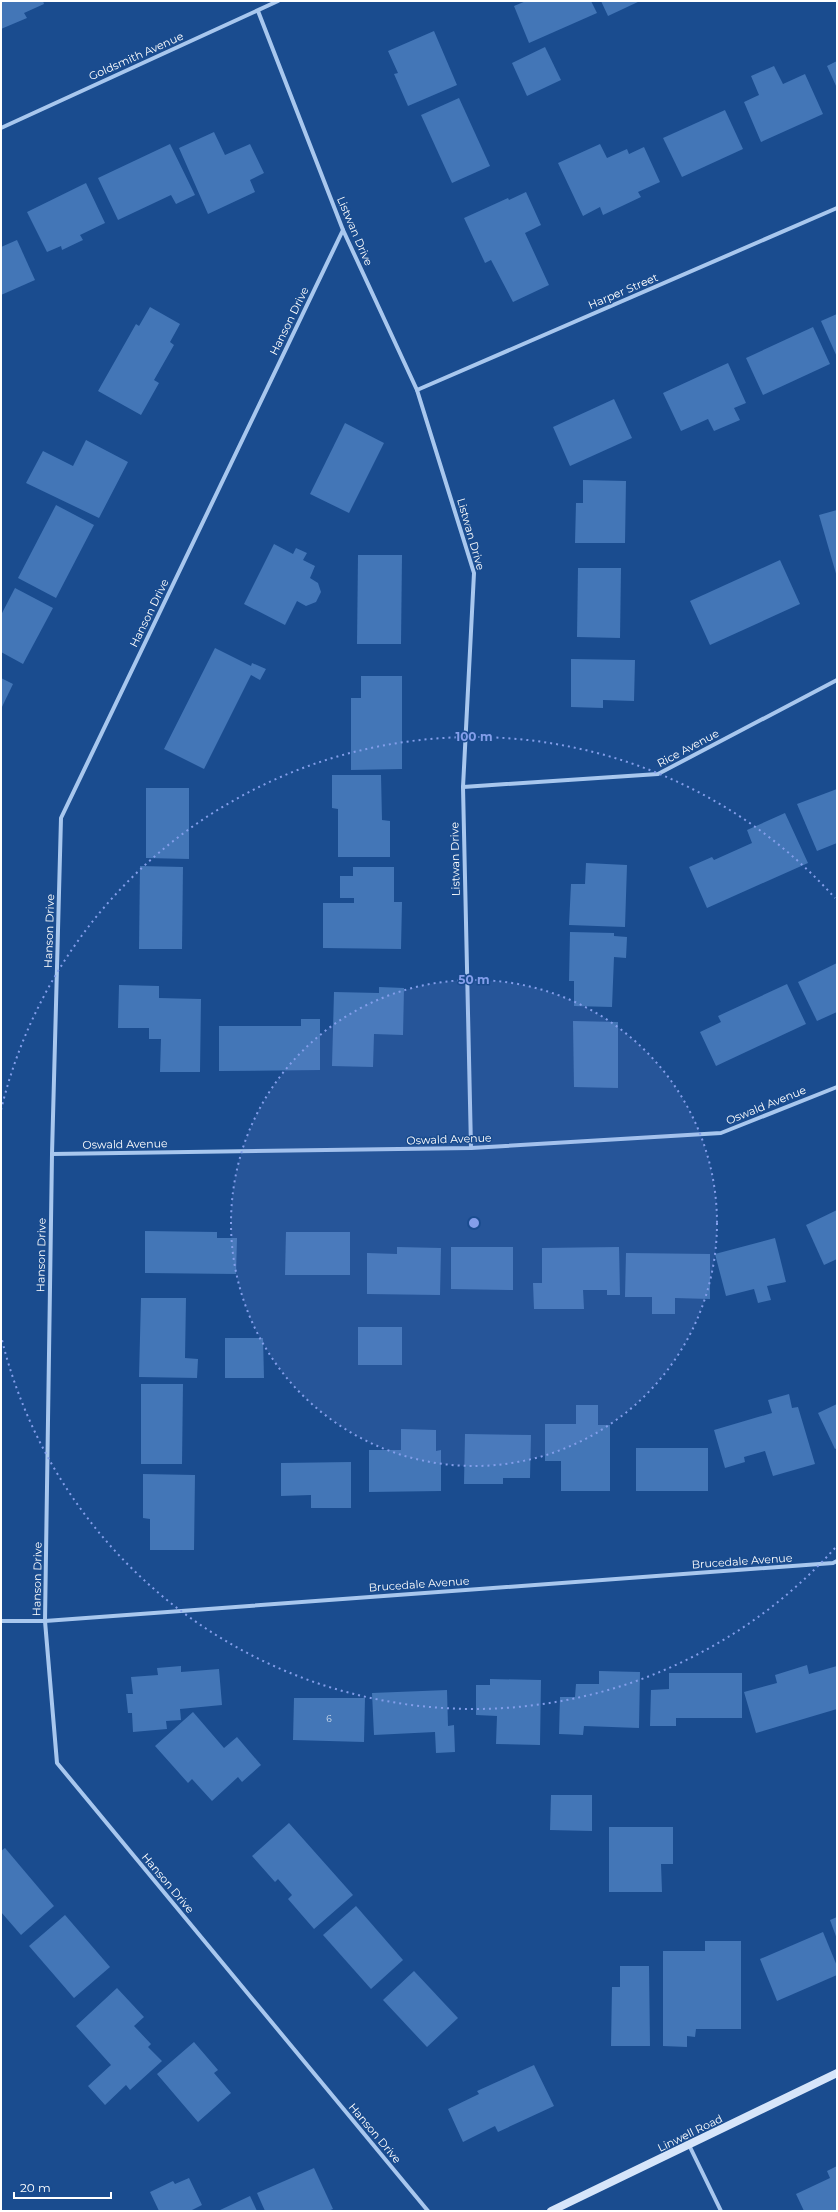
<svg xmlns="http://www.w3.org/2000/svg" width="838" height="2212" font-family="Montserrat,sans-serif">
	<rect width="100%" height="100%" fill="#1a4c8f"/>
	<g fill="#4376b7">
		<polygon points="1,1 43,1 44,4 24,13 27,18 1,29"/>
		<polygon points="526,1 591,1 597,13 529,43 514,6"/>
		<polygon points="601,1 640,1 608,16"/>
		<polygon points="434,31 457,85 408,106 394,74 398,73 388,51"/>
		<polygon points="545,47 561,80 527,96 512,63"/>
		<polygon points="837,61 837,88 827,66"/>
		<polygon points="774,66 783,84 805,74 823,114 761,142 744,102 759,95 751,76"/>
		<polygon points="459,98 490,166 452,183 421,115"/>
		<polygon points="725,110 743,149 682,177 663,138"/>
		<polygon points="214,132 225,155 250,144 264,173 250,180 255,192 208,214 179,148"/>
		<polygon points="170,144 195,195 176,204 171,195 118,220 98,178"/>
		<polygon points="600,144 607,158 627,149 629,154 644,147 660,182 638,192 641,197 603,215 600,207 583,216 558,163"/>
		<polygon points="86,183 105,223 80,235 83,240 62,250 61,246 47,252 27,212"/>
		<polygon points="526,192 541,225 525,233 549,285 513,302 491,260 485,263 464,218 508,198 509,200"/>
		<polygon points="17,240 35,280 1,295 1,247"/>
		<polygon points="150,307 180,324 170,342 174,345 154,380 159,383 141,415 98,391 136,324 139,326"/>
		<polygon points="837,314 837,357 821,321"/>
		<polygon points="813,327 830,364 763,395 746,358"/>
		<polygon points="728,363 746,403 734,408 740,420 714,431 708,419 681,431 663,393"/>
		<polygon points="614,399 632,438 570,466 553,427"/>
		<polygon points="345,423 384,443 349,513 310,494"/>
		<polygon points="86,440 128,462 99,518 26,483 43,451 73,466"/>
		<polygon points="583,480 626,481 625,543 575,543 576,503 583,503"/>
		<polygon points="56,505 94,525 56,598 18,578"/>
		<polygon points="837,510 837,577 819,515"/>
		<polygon points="274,544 293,554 296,548 307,553 303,560 315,566 310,578 318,583 321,592 316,602 306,606 297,601 285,625 244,604"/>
		<polygon points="358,555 402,555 401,644 357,644"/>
		<polygon points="780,560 800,604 710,645 690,601"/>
		<polygon points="578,568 621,568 620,638 577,637"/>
		<polygon points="15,588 53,608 23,664 1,652 1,615"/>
		<polygon points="215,648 251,666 252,663 266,669 260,680 251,675 204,769 164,749"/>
		<polygon points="571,659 635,660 634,701 603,700 603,708 571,707"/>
		<polygon points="361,676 402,676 402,769 351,770 351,698 361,698"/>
		<polygon points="1,678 13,684 1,709"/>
		<polygon points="332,775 381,775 382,820 390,821 390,857 338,857 338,809 332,808"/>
		<polygon points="146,788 189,788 189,859 146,858"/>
		<polygon points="837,789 837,843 817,851 797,804"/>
		<polygon points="785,813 808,863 707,908 689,867 712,857 714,860 752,843 747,830"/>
		<polygon points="586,863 627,865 625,927 569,925 571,884 585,884"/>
		<polygon points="140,866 183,867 182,949 139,949"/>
		<polygon points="353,867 394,867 394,902 402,902 401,949 323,948 323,903 354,903 354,898 340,898 340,876 353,876"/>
		<polygon points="570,932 614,933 614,936 627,937 626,958 614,957 612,1007 574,1006 574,981 569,981"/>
		<polygon points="837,963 837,1012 817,1021 798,982"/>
		<polygon points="787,984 806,1024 716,1066 700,1032 721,1022 718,1016"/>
		<polygon points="119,985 159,986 159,998 201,999 200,1072 160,1072 161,1039 149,1039 149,1028 118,1028"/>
		<polygon points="379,987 404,988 403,1035 374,1034 373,1067 332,1066 334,992 379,993"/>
		<polygon points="301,1019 320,1019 320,1070 219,1071 219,1026 301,1026"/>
		<polygon points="573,1021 618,1022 618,1088 574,1087"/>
		<polygon points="837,1210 837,1259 824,1265 806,1225"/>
		<polygon points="145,1231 217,1232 217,1238 237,1238 236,1274 145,1273"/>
		<polygon points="286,1232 350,1232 350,1275 285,1275"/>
		<polygon points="775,1238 786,1282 767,1286 771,1300 758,1303 754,1289 726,1296 715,1254"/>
		<polygon points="397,1247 441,1248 440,1295 367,1294 367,1253 397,1254"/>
		<polygon points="451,1247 513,1247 513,1290 451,1289"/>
		<polygon points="619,1247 620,1295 607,1295 607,1290 583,1290 584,1309 534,1309 533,1283 542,1283 542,1248"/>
		<polygon points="626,1253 710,1254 710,1299 675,1298 675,1314 652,1314 652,1297 625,1297"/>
		<polygon points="141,1298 186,1298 185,1358 198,1359 197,1378 139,1377"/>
		<rect x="358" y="1327" width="44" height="38"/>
		<polygon points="225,1338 263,1338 264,1378 225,1378"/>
		<polygon points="141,1384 183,1384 182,1464 141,1464"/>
		<polygon points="789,1394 792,1408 798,1407 815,1464 773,1476 765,1451 744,1457 745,1462 725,1468 714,1430 772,1413 768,1400"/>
		<polygon points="837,1404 837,1448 835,1449 818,1413"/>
		<polygon points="576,1405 598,1405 598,1425 610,1425 610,1491 561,1491 561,1461 545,1461 545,1424 576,1424"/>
		<polygon points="401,1429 436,1430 436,1451 441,1450 441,1491 369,1492 369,1450 401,1450"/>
		<polygon points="465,1434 531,1435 530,1478 503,1478 503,1484 464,1484"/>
		<rect x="636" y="1448" width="72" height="43"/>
		<polygon points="351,1462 351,1508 311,1508 311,1495 281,1496 281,1463"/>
		<polygon points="143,1474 195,1475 194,1550 150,1550 150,1519 143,1518"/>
		<polygon points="807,1665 809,1674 837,1666 837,1709 756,1733 744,1692 777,1683 775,1675"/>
		<polygon points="181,1666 181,1672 219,1669 222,1705 180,1709 181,1720 166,1721 167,1729 133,1732 132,1713 128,1713 126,1694 133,1694 131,1677 158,1675 157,1668"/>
		<polygon points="599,1671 640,1672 639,1728 584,1726 583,1735 559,1734 560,1697 575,1697 576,1684 599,1684"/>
		<polygon points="669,1673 742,1673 742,1718 676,1718 676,1726 650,1726 651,1690 669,1689"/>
		<polygon points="490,1679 541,1680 540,1745 496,1744 497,1716 476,1715 476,1685 490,1685"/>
		<polygon points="447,1690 448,1726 454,1725 455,1752 436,1753 435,1732 374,1735 372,1693"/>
		<polygon points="294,1698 365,1698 364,1742 293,1740"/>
		<polygon points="193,1712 224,1748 237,1737 261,1765 242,1782 238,1777 212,1801 192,1779 188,1783 155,1746"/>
		<polygon points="551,1795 592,1795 592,1831 550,1830"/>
		<polygon points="289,1823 353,1895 314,1929 288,1899 292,1895 278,1879 275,1882 252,1856"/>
		<polygon points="609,1827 673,1827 673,1864 661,1864 662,1892 609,1892"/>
		<polygon points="5,1848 54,1906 21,1935 1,1912 1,1851"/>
		<polygon points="356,1906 403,1960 371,1989 323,1935"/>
		<polygon points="65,1915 110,1967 74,1998 29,1946"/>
		<polygon points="837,1917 837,1939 830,1920"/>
		<polygon points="823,1932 837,1966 837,1975 777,2001 760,1959"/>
		<polygon points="705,1941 741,1941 741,2029 696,2029 695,2037 687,2036 687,2047 663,2046 663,1951 705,1951"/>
		<polygon points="620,1966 649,1966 650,2046 611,2046 612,1987 620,1987"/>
		<polygon points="414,1971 458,2018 427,2047 383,2000"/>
		<polygon points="117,1988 144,2017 134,2026 151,2044 148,2047 162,2061 130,2090 126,2085 105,2105 88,2086 111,2065 76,2026"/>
		<polygon points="194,2042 218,2070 214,2073 231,2093 198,2122 157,2074"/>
		<polygon points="534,2065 554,2106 498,2132 495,2126 463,2142 448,2109 479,2094 477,2091"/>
		<polygon points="837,2166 837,2211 804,2211 796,2194 830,2178 827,2171"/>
		<polygon points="314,2168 333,2209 328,2211 265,2211 257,2193"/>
		<polygon points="189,2178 202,2205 190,2211 159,2211 150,2192 173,2181 175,2184"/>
		<polygon points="250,2196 257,2211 218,2211"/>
	</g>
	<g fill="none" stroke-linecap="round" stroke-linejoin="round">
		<g stroke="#a8c7ee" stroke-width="4">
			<polyline points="258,11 343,230 417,390 474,573 463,787 471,1148"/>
			<polyline points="1,128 278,1"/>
			<polyline points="343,230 61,818 52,1154 45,1621 57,1763 428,2211"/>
			<polyline points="417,390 837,208"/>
			<polyline points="463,787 658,774 837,680"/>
			<polyline points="52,1154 471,1148 721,1133 837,1087"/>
			<polyline points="1,1621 45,1621 833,1563 837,1561"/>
			<polyline points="689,2145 721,2211"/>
		</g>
		<polyline stroke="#d6e5fa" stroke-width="8" points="551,2211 837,2073"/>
	</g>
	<circle cx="474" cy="1223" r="243" fill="#839eea" fill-opacity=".12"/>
	<g fill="none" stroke="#839eea" stroke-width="2" stroke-dasharray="2 4">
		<circle cx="474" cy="1223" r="243"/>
		<path d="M835 1548A486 486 0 0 1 1 1336M1 1110A486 486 0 0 1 835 898"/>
	</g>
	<g text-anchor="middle" stroke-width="3" stroke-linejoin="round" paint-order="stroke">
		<g font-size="9" fill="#d0dded">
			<text x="329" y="1722">6</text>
		</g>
		<g font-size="11" fill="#fff" stroke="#1a4c8f">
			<text transform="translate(136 56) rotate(-24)" y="4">Goldsmith Avenue</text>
			<text transform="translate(355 231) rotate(67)" y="4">Listwan Drive</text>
			<text transform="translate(623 291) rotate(-23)" y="4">Harper Street</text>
			<text transform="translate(289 321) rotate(-64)" y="4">Hanson Drive</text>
			<text transform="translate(471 534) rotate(74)" y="4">Listwan Drive</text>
			<text transform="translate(149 613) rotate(-64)" y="4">Hanson Drive</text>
			<text transform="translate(688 748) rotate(-28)" y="4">Rice Avenue</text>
			<text transform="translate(455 859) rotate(-91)" y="4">Listwan Drive</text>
			<text transform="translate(49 931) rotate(-88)" y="4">Hanson Drive</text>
			<text transform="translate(766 1105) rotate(-22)" y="4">Oswald Avenue</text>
			<text transform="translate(449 1139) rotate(-2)" y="4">Oswald Avenue</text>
			<text transform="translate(125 1144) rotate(-1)" y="4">Oswald Avenue</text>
			<text transform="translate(41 1255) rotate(-89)" y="4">Hanson Drive</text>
			<text transform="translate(742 1561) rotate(-4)" y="4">Brucedale Avenue</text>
			<text transform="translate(37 1579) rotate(-89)" y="4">Hanson Drive</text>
			<text transform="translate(419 1584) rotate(-4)" y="4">Brucedale Avenue</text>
			<text transform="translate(168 1883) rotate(50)" y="4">Hanson Drive</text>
			<text transform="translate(375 2133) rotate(50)" y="4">Hanson Drive</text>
			<text transform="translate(690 2133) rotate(-26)" y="4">Linwell Road</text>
		</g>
	</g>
	<circle cx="474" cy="1223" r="6" fill="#839eea" stroke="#1a4c8f" stroke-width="2"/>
	<g font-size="12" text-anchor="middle" font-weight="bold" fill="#839eea" stroke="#1a4c8f" stroke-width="3" stroke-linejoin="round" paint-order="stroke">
		<text x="474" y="741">100 m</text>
		<text x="474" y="984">50 m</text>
	</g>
	<rect width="838" height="2212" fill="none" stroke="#ffffff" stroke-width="4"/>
	<path d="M14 2192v6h97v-6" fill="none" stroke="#ffffff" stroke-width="2"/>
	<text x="20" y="2192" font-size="12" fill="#ffffff" stroke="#1a4c8f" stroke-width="3" paint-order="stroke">20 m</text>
</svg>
